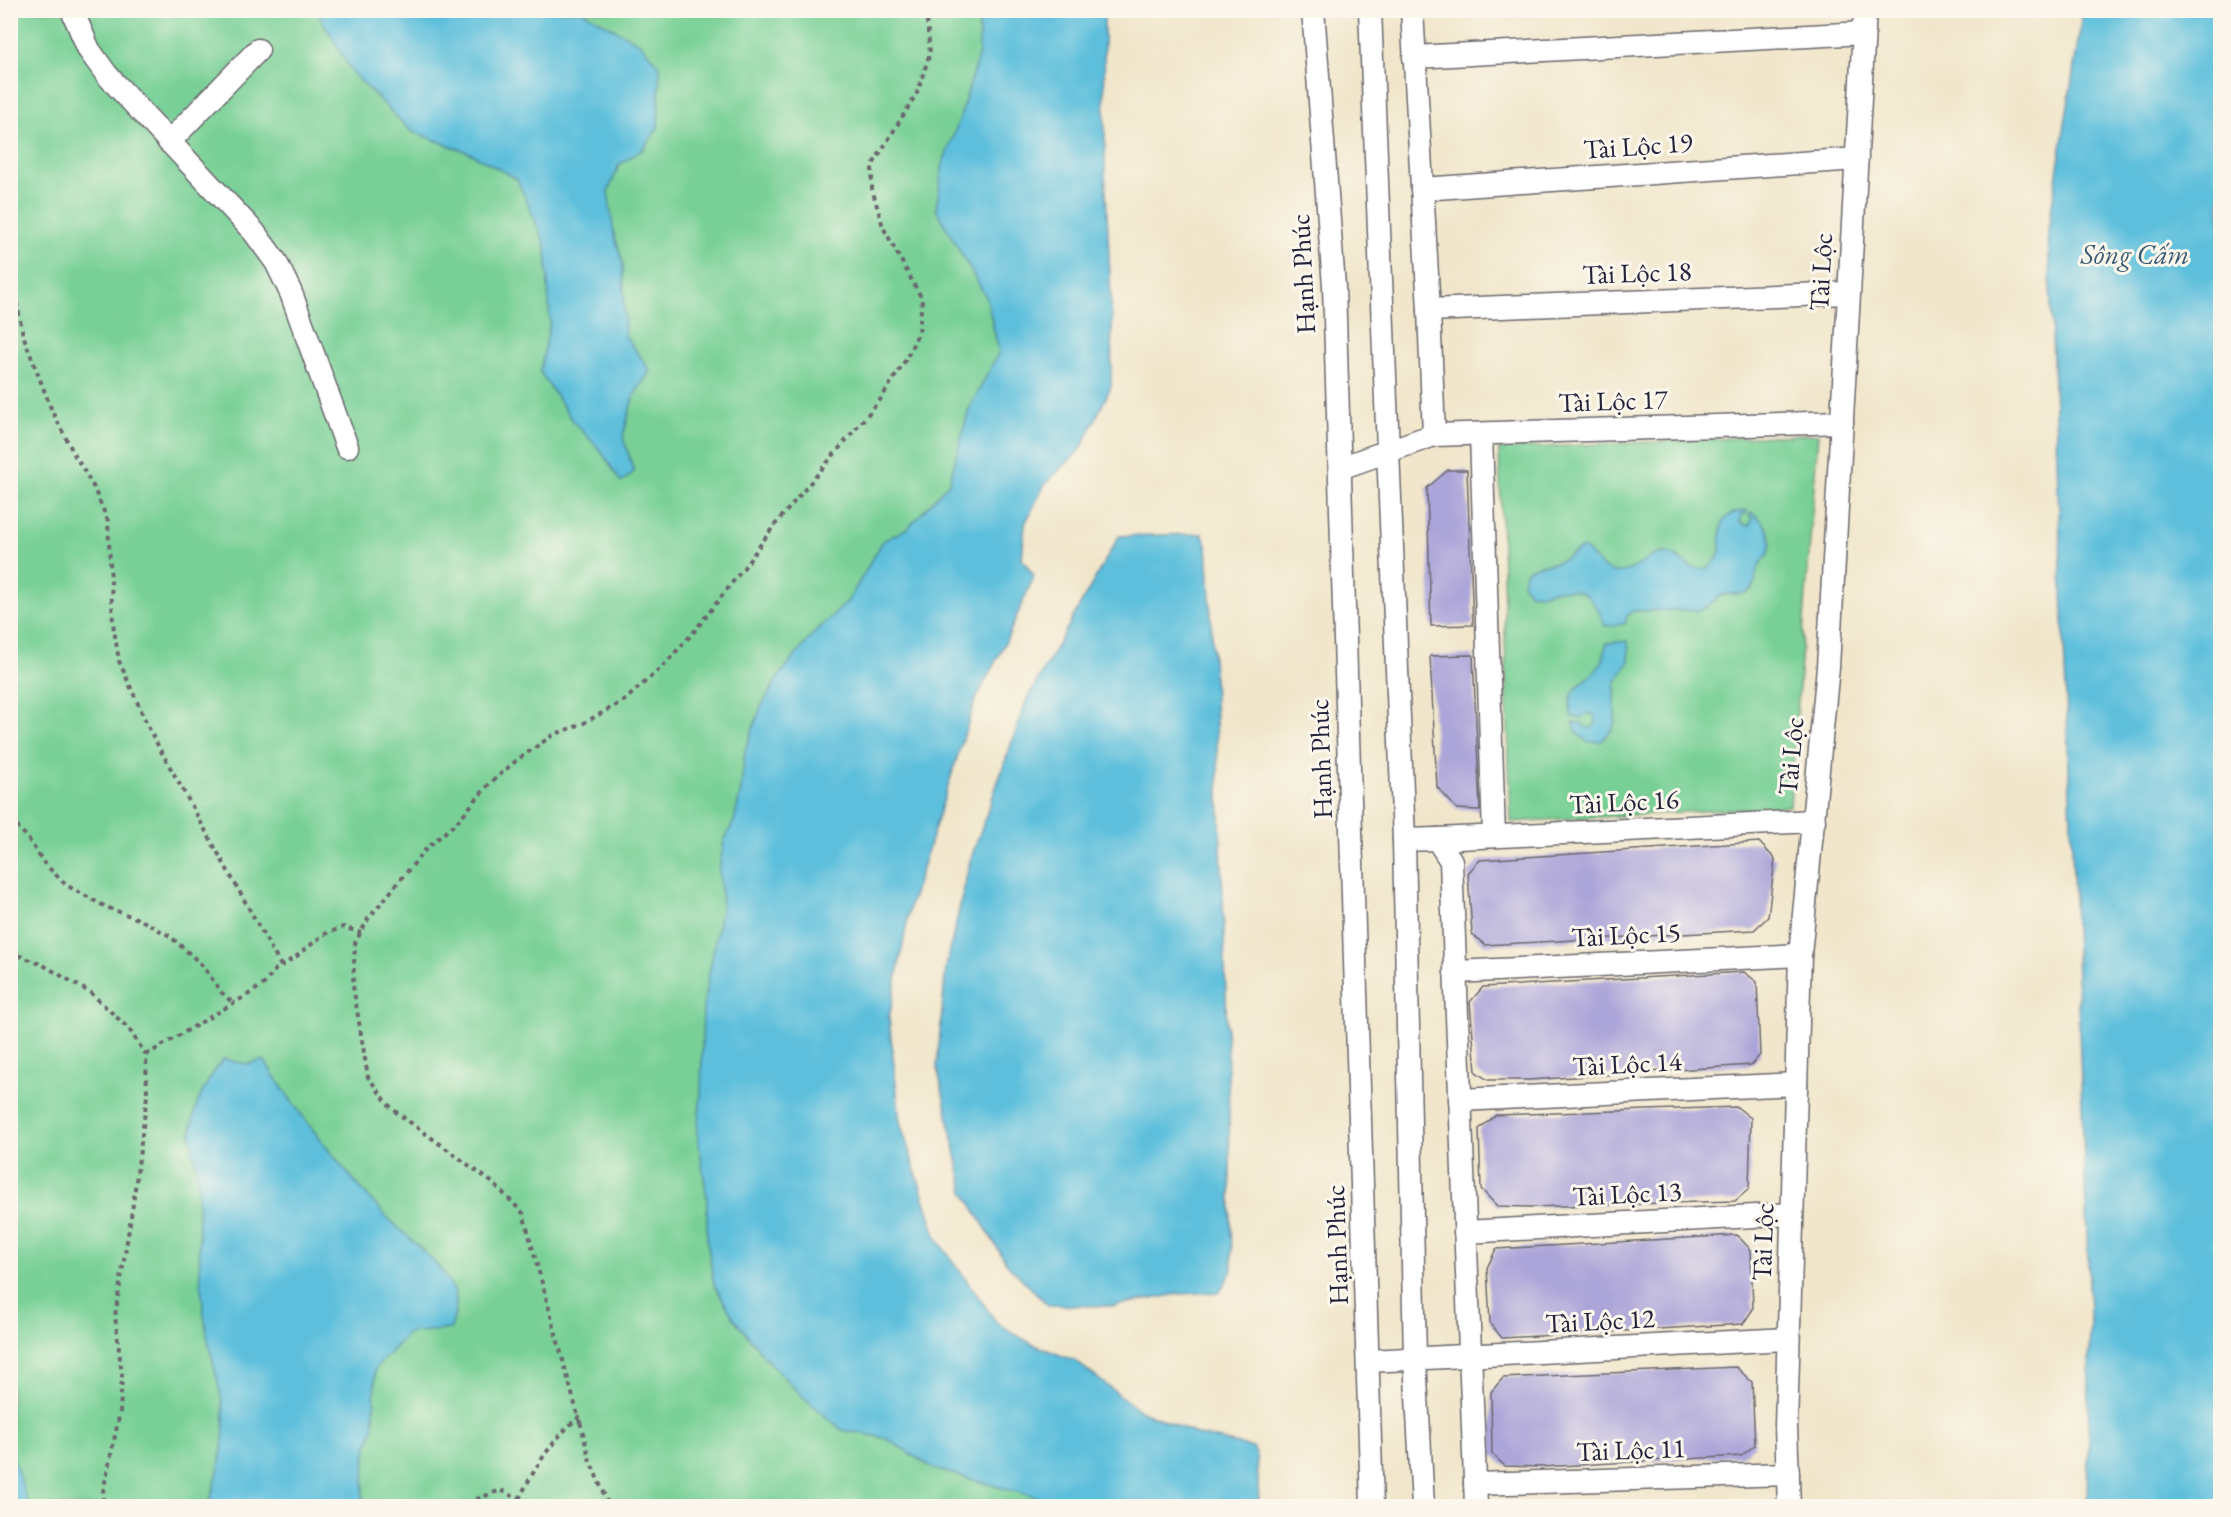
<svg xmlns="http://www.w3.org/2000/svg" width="2231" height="1517" font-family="'EB Garamond',serif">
	<rect width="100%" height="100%" fill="#fbf7ec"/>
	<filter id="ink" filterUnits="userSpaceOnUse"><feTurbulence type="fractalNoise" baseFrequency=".0167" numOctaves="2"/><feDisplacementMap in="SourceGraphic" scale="12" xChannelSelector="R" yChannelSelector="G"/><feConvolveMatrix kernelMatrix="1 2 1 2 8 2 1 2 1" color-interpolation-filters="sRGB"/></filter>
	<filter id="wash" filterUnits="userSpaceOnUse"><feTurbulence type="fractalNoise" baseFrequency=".008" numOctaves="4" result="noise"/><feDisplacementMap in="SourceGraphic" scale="24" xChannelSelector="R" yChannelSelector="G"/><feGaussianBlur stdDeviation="1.35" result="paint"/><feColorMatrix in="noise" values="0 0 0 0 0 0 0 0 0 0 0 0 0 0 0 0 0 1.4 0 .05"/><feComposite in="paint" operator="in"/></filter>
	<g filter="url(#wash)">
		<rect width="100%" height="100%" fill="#f1e6cb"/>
		<g fill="#78d096" stroke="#4d7968" stroke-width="1.5">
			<polygon points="10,11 1006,11 1031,313 951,551 846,1220 1187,1506 11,1506"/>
			<polygon points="1818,434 1790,806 1511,822 1499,449"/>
		</g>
		<g fill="#5dbfdc" stroke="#40708c" stroke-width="1.5">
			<polygon points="317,11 582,11 641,44 660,67 658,128 643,149 619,165 608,192 614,234 623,263 625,335 650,371 633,397 623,437 634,472 621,482 601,451 573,421 540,372 550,323 546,246 517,179 470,153 411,131 352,72"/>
			<polygon points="979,11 1104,11 1105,171 1112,320 1111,387 1081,449 1045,484 1025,524 1022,559 1034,576 1006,641 975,701 910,906 889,1018 900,1122 937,1239 997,1323 1030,1343 1075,1361 1139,1410 1196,1434 1253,1448 1257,1456 1259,1506 1068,1506 934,1469 886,1438 842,1430 802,1396 768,1361 735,1320 714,1285 707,1239 707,1198 697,1132 701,1096 703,1007 722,904 719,869 724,841 734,821 741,790 745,751 761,707 778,677 814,633 848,601 883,541 908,528 949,483 969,409 999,352 987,299 936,209 943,163 959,121 979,53"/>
			<polygon points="2083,11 2220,11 2220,1506 2087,1506 2090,1313 2048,230"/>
			<path d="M1747,510L1746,514H1742L1740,523L1749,526L1753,517L1749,516L1751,512C1765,520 1777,539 1767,555C1764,561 1759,564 1757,570C1754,578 1757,585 1750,591C1742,597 1731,592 1723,595C1714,598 1711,606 1700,610L1632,611L1627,616L1625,624L1605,626C1594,598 1585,585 1552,591C1543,593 1538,595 1529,593L1523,584L1525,572C1537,562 1548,566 1562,560C1571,555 1573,551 1584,548C1604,570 1614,582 1642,563C1649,558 1654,554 1663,553C1675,552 1682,563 1692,567C1695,569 1701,569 1705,569C1709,567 1714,564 1716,560C1729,540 1706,515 1747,510Z"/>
			<path d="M1202,534L1207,545C1221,786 1228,1028 1232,1270L1220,1292L1178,1294L1113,1306L1048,1305L1007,1264L964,1192L937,1066L946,967L970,861L1027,699L1119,536Z"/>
			<path d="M1628,641L1629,662L1615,683V723L1611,731L1602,741L1588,742L1578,734L1573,723H1582L1589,729L1596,724L1595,716L1588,713L1581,718L1572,717C1563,684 1589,685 1602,662C1605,656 1605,650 1606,643Z"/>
			<path d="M223,1059L247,1064L264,1060C298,1114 339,1165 382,1212C406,1238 441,1260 455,1293C459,1302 453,1319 451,1329L408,1333L375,1369L374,1426L366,1453L362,1506H208C218,1476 227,1441 223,1408C219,1381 210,1355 206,1328C198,1280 199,1231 198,1183C197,1167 191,1150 191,1134C192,1106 207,1081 223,1059Z"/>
			<polygon points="10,1447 29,1506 11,1506"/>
		</g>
		<g id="blocks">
			<g fill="#aca5d9">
				<polygon points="1448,470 1467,470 1473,625 1431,626 1427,488"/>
				<polygon points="1473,655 1480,810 1457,809 1437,787 1430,656"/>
				<polygon points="1759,842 1775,859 1768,917 1754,930 1485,945 1472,934 1468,873 1480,860"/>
				<polygon points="1744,972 1757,982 1760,1055 1751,1065 1529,1080 1488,1080 1476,1072 1470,1002 1483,987"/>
				<polygon points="1737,1107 1751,1118 1749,1189 1735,1201 1529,1207 1497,1206 1481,1189 1479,1129 1496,1115"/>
				<polygon points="1737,1235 1751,1250 1753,1309 1743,1324 1502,1338 1490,1323 1487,1268 1496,1249"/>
				<polygon points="1736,1367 1752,1382 1755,1445 1741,1456 1541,1467 1505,1466 1492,1454 1491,1392 1503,1378"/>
			</g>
		</g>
	</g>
	<g filter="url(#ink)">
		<use href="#blocks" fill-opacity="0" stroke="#6a676d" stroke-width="1.5"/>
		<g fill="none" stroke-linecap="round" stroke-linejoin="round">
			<g stroke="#6a676d" stroke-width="25">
				<g id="minor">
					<polyline points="72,10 89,50 107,75 254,232 276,262 291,293 347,447"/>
					<polyline points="1313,10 1334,286 1372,1506"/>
					<polyline points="1370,10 1404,840 1415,1359 1423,1506"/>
					<polyline points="1412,10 1429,310 1434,435"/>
					<polyline points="1414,57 1864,33"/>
					<polyline points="169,142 258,50"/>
					<polyline points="1422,189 1857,159"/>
					<polyline points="1429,310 1848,293"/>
					<polyline points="1481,434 1494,836"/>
					<polyline points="1340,468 1434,435 1842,422"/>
					<polyline points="1437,839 1814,821"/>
					<polyline points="1404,840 1437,839 1451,861 1476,1506"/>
					<polyline points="1455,972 1800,955"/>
					<polyline points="1460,1100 1796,1084"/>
					<polyline points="1465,1232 1792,1214"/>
					<polyline points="1369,1361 1788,1339"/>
					<polyline points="1475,1484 1788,1474"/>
					<polyline points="1789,1506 1786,1427 1800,955 1828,667 1865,10"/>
				</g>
			</g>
			<g stroke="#6a676d" stroke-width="4" stroke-dasharray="4.5 4.5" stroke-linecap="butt">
				<polyline points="10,267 23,335 52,411 74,454 92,484 108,521 113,623 119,661 151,733 281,966"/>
				<polyline points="10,819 27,837 44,863 66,885 106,907 141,920 170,936 203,966 221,992 233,1003"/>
				<polyline points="10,952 43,965 91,993 129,1029 146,1055 147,1096 133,1204 115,1316 122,1375 120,1412 103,1492 103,1506"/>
				<polyline points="146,1055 249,994 264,984 276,969 297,956 323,935 343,927 361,933"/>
				<polyline points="580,1423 523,1213 493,1183 392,1109 368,1077 353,986 355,943 368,919 426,849 457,822 490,783 517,760 553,735 584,723 625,700 664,665 693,633 746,565 773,527 880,400 905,361 919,332 922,299 883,227 872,189 872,166 917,93 930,53 926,10"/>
				<path d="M519,1499C535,1468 552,1439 579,1417L590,1461L609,1506"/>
				<polyline points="471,1506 474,1500 501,1490 530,1506"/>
			</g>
			<use href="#minor" stroke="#fff" stroke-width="22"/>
		</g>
	</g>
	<g text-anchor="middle" stroke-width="6" stroke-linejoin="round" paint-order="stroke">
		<g font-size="27" fill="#22223b" stroke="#fbf7ec">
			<text transform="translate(1638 146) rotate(-4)" y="9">Tài Lộc 19</text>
			<text transform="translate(1821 272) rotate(-87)" y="9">Tài Lộc</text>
			<text transform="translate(1637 273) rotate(-2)" y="9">Tài Lộc 18</text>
			<text transform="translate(1303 274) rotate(-93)" y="9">Hạnh Phúc</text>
			<text transform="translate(1613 401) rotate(-2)" y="9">Tài Lộc 17</text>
			<text transform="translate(1791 756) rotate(-85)" y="9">Tài Lộc</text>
			<text transform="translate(1321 759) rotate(-92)" y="9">Hạnh Phúc</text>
			<text transform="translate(1624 802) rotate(-3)" y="9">Tài Lộc 16</text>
			<text transform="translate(1626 935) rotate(-3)" y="9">Tài Lộc 15</text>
			<text transform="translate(1627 1064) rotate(-3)" y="9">Tài Lộc 14</text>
			<text transform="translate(1627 1194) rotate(-3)" y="9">Tài Lộc 13</text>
			<text transform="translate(1763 1242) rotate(-88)" y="9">Tài Lộc</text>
			<text transform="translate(1337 1245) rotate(-92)" y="9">Hạnh Phúc</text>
			<text transform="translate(1600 1321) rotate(-3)" y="9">Tài Lộc 12</text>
			<text transform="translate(1631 1450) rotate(-2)" y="9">Tài Lộc 11</text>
		</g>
		<g font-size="28" font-style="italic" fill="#375973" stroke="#fbf7ec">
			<text x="2135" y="264">Sông Cấm</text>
		</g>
	</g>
	<rect width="2231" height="1517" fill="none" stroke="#fbf7ec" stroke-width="36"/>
</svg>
